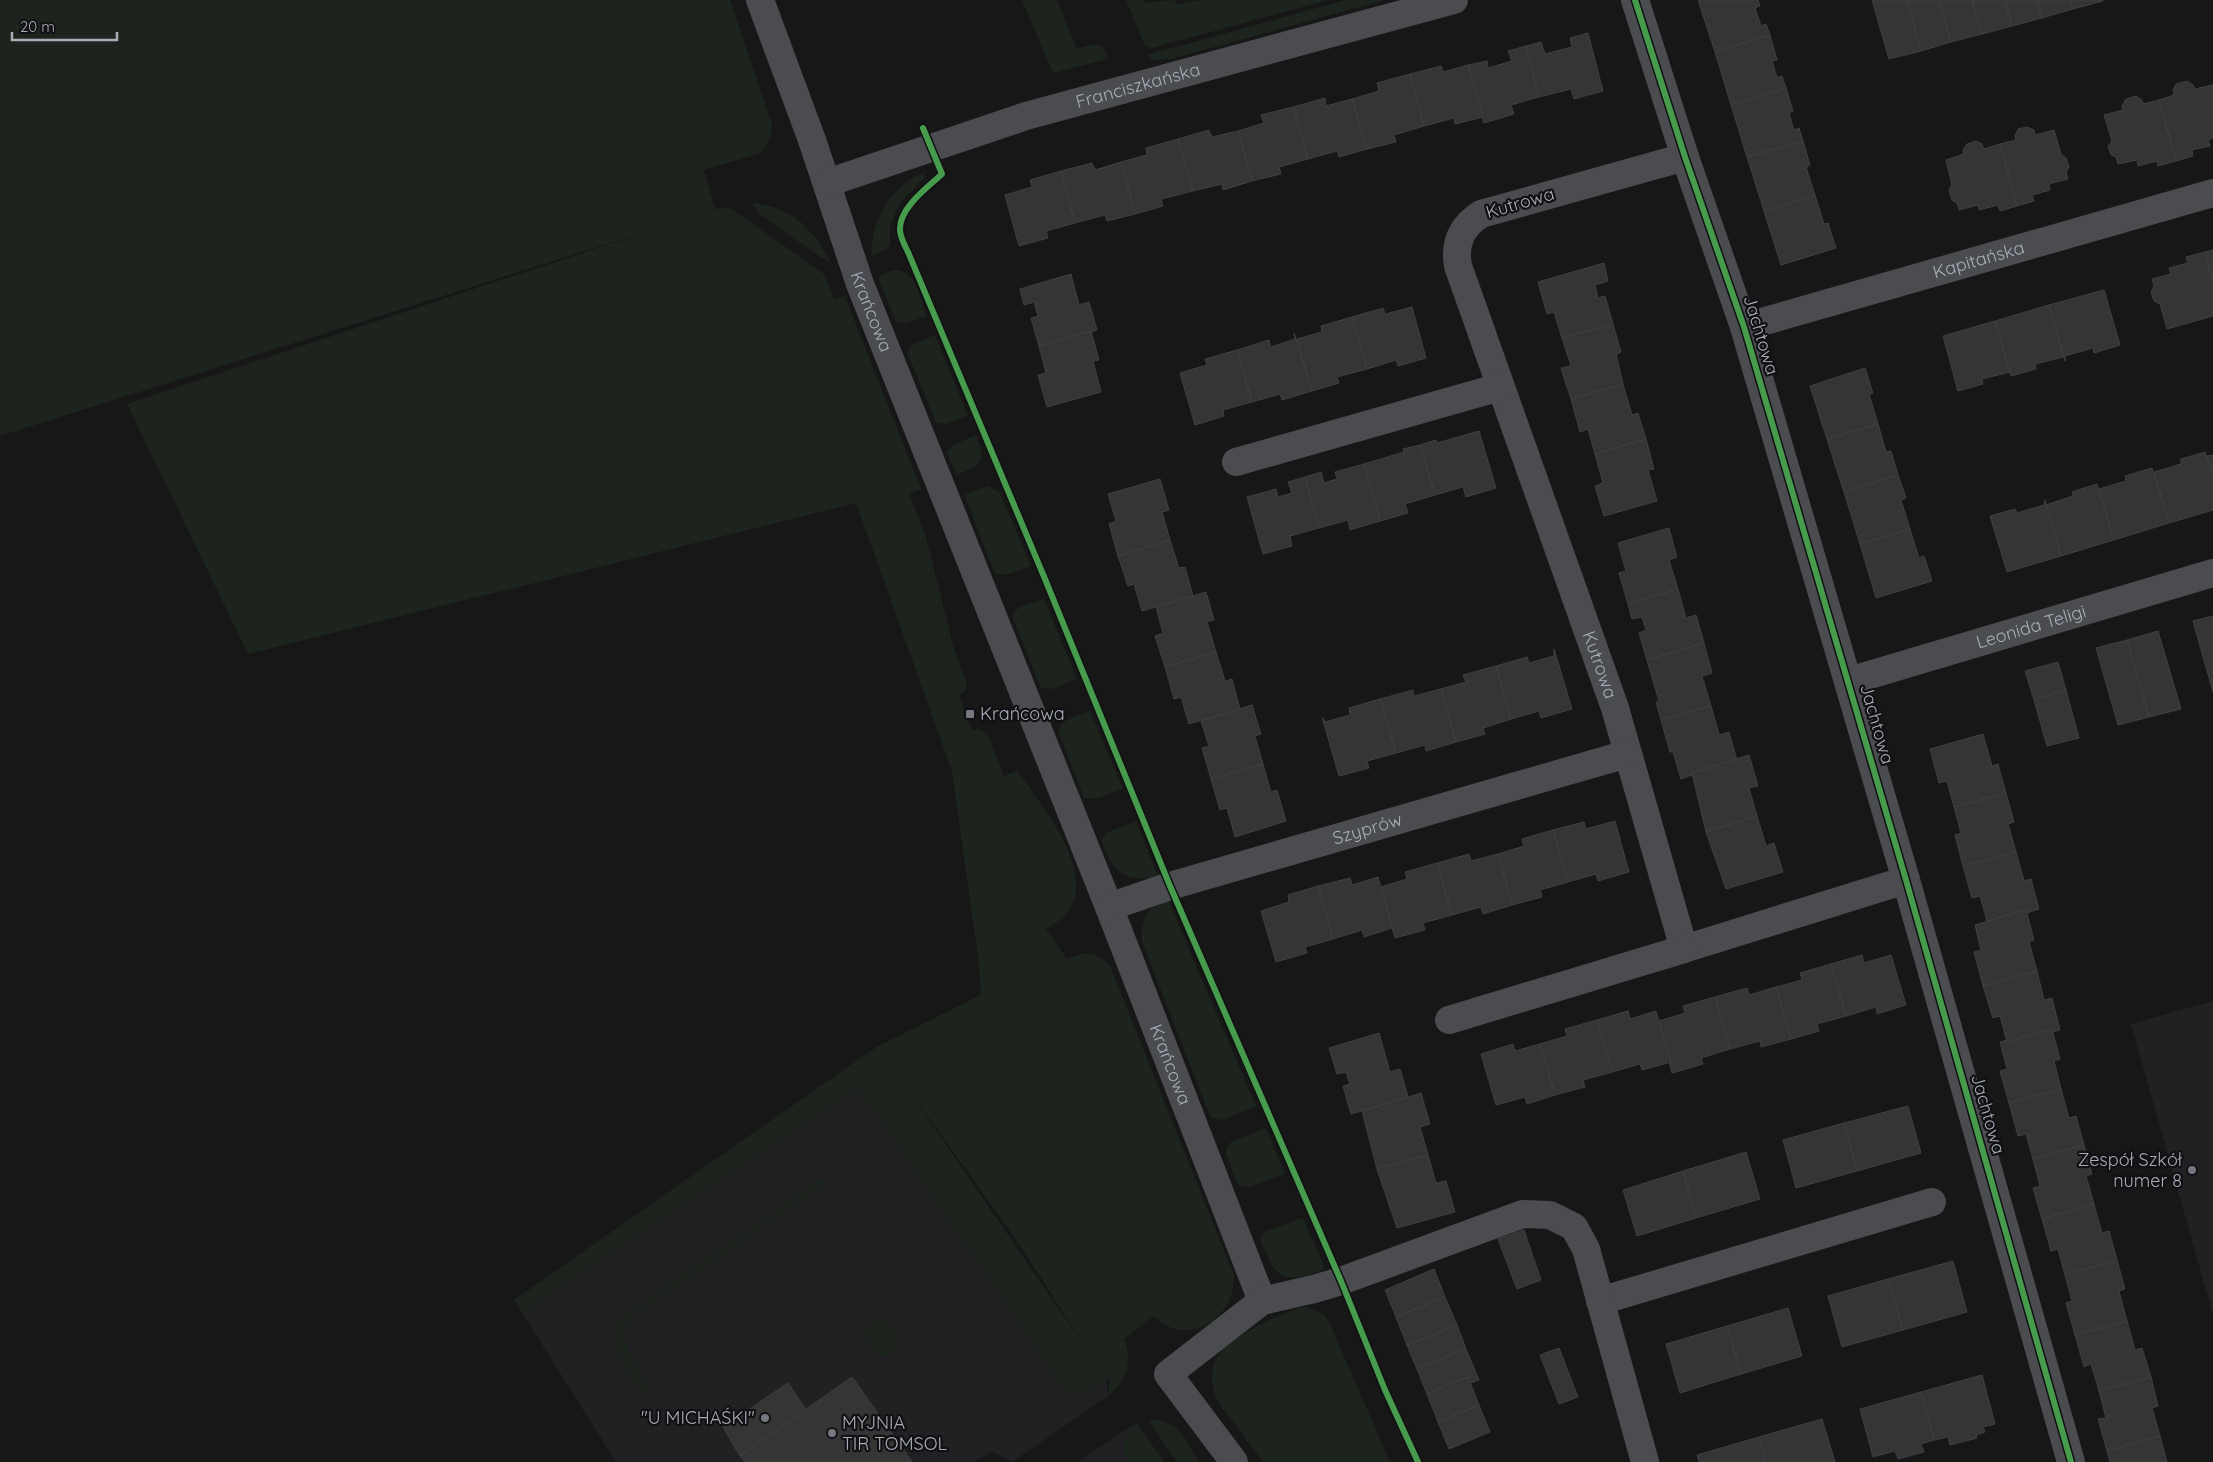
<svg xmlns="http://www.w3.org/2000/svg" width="2213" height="1462" font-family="Quicksand,sans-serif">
	<rect width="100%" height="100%" fill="#171717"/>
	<g fill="#212123">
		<polygon points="2213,1001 2213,1315 2131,1024"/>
		<polygon points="878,1046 1106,1378 1108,1396 1012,1462 992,1451 975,1462 616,1462 514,1300"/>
		<polygon points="1137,1424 1164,1462 1078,1462 1128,1428"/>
	</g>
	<g fill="#1d241e" fill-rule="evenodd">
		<path d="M0,0H730L772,124L771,135L766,147L761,153L704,170L715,209L729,207L824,274L834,300L845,296L921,489L909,494L925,534L954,649L967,683L966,690L959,695L972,731L978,729L987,733L1004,776L1017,771C1040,803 1096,869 1069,910C1063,919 1054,924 1046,929L1067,959C1084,951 1097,951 1110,966L1234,1276C1236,1318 1187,1350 1154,1316L1124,1339C1133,1361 1127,1382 1108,1396L1109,1381L1106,1378C1091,1388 1082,1397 1064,1389L858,1088L523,1313L514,1300L878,1046L981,995L979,964L952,771L856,503L248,654L127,404L664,226L0,436ZM904,1083L1019,1244L1089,1353Z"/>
		<path d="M1022,0H1057L1077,49C1092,44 1103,39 1108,59L1053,73Z"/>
		<polygon points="1126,0 1143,0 1144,3 1176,0 1176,4 1201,0 1328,0 1152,48 1145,46"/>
		<polygon points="1346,0 1385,0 1171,59 1152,60 1147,55"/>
		<path d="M925,172L924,178L900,203L896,212L890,227V245L887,249L872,256C870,220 891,185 925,172Z"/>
		<path d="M752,203C792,206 814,230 831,264L759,214Z"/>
		<path d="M893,270C917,269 920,298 926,316L907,323L896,322L878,277Z"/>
		<polygon points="935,335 968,416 947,424 936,423 907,352 915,343"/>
		<path d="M976,435C987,461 981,465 956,475L947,452L955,444Z"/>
		<polygon points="988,486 1000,493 1031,566 1006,575 995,574 964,494"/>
		<polygon points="1044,599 1077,679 1051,689 1041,688 1012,615 1019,607"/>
		<polygon points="1090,711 1123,789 1095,799 1084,798 1058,730 1064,721"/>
		<path d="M1136,821L1158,876C1123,884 1113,870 1101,840L1108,832Z"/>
		<path d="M1168,900L1256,1106L1222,1120L1211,1118L1142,942C1140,921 1147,906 1168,900Z"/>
		<polygon points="1266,1128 1285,1174 1249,1187 1238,1185 1225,1151 1231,1142"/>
		<path d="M821,1179L824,1181L823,1186L634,1316C611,1346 640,1363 651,1391L647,1394L641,1391C626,1368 606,1347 619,1319Z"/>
		<path d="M1303,1218L1325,1269C1283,1285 1276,1280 1260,1239L1266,1231Z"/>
		<path d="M1306,1307L1324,1314L1330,1324L1390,1462H1263L1218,1402C1211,1387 1209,1369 1219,1354C1232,1336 1285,1310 1306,1307Z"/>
		<path d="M881,1319C893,1323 903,1338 894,1349C891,1354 884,1356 879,1358L861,1331L875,1320Z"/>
		<path d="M1148,1420C1177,1417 1187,1441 1199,1462H1177Z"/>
		<path d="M1137,1424L1164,1462H1127C1120,1447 1122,1431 1137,1424Z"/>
	</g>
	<g fill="#353536" stroke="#3f4043">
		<polygon points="1698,0 1758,0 1760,6 1755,8 1761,26 1766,24 1770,35 1715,52"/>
		<polygon points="1872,0 1907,0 1921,51 1889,59"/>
		<polygon points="1907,0 1939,0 1951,42 1921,51"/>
		<polygon points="1939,0 1972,0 1982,34 1951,42"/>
		<polygon points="1972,0 2005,0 2012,26 1982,34"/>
		<polygon points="2005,0 2037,0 2042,18 2012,26"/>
		<polygon points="2037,0 2070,0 2073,9 2042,18"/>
		<polygon points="2070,0 2103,0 2103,1 2073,9"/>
		<polygon points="1588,33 1603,91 1574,99 1571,89 1539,97 1526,46 1541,42 1545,54 1572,47 1570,38"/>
		<polygon points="1770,35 1777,60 1772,61 1777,78 1782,76 1786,88 1731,105 1715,52"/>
		<polygon points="1526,46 1539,97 1511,105 1514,114 1484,123 1468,65 1487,61 1488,68 1512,61 1508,51"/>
		<polygon points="1468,65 1483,117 1455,124 1454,118 1424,126 1410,74 1441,66 1443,72"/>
		<polygon points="1410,74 1424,126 1394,135 1396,142 1367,149 1352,99 1379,91 1377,83"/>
		<polygon points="2187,81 2193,85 2195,89 2213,85 2213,138 2208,140 2210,146 2192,150 2193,156 2176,161 2159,100 2174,95 2173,90 2176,84"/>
		<polygon points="1786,88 1793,111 1789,113 1794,130 1799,128 1803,141 1747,157 1731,105"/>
		<polygon points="2136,96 2142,100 2143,104 2159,100 2176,161 2158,166 2157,161 2138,166 2137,160 2118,164 2116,157 2111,155 2108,146 2112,141 2104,115 2123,110 2122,106 2126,99"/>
		<polygon points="1325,98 1326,106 1352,99 1367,149 1339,157 1337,151 1308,159 1293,107"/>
		<polygon points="1293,107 1308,159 1279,167 1281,174 1252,181 1238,131 1264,123 1261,115"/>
		<polygon points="2027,127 2034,130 2035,135 2054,130 2061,154 2066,158 2069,167 2066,172 2068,179 2049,184 2050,190 2032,195 2034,201 2017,206 2000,144 2016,140 2015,136 2018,129"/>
		<polygon points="1209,130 1212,137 1238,131 1252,181 1223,190 1222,184 1193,191 1178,139"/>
		<polygon points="1178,139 1193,191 1161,199 1163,206 1135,214 1121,162 1147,155 1146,148"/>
		<polygon points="1803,141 1810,165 1806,167 1815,195 1764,211 1747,157"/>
		<polygon points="1976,141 1982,144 1984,149 2000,144 2017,206 2000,211 1998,205 1979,210 1978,205 1959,210 1957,203 1952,200 1949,190 1952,185 1946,160 1964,154 1963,150 1967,144"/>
		<polygon points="1121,162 1135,214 1107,221 1105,215 1075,223 1061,171 1092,163 1095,170"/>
		<polygon points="1061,171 1075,223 1046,231 1048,238 1019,246 1005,195 1032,187 1030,180"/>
		<polygon points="1815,195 1824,224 1828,223 1836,248 1781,265 1764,211"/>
		<polygon points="2213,250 2213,280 2205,252"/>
		<polygon points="2205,252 2213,280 2213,316 2167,329 2160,304 2154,301 2151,292 2154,286 2152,279 2171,274 2169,268 2188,263 2186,257"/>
		<polygon points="1604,263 1608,281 1595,285 1598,298 1605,296 1613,324 1562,338 1554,312 1547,314 1538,282"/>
		<polygon points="1071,274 1079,305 1089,302 1097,330 1039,346 1031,318 1038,316 1034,302 1024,305 1020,289"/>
		<polygon points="2104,290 2120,345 2094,353 2093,348 2065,356 2065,361 2049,305"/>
		<polygon points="2049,305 2063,357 2035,364 2036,369 2011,376 1995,321"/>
		<polygon points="1412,307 1426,358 1398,366 1396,360 1367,369 1352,317 1383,308 1385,314"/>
		<polygon points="1352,317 1367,369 1337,377 1339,383 1312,391 1297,339 1322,332 1321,326"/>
		<polygon points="1995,321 2010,372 1982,379 1983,384 1958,391 1943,336"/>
		<polygon points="1613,324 1621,352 1616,354 1623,384 1571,399 1561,368 1571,366 1562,338"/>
		<polygon points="1091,331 1099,360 1093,361 1101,392 1047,407 1038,375 1046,373 1039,346"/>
		<polygon points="1294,333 1312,391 1282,400 1280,394 1252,402 1237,350 1269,340 1271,347 1295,339"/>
		<polygon points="1237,350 1252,402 1223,410 1224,416 1195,425 1180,373 1207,365 1205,359"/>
		<polygon points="1865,368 1873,393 1869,394 1878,424 1827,439 1810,386"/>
		<polygon points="1623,384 1632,415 1638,413 1646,439 1595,454 1588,429 1580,432 1571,399"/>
		<polygon points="1878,424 1886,452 1891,451 1898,475 1844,492 1827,439"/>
		<polygon points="1479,431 1496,488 1466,497 1463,487 1435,495 1420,445 1436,440 1437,443"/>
		<polygon points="1646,439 1654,469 1648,470 1657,501 1604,516 1595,486 1603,483 1595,454"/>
		<polygon points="1420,445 1435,495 1405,504 1408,513 1380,521 1364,464 1404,452 1403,449"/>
		<polygon points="2205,452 2213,477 2213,510 2169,523 2154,472 2181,464 2181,459"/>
		<polygon points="2213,455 2213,477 2207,456"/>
		<polygon points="1364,464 1380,521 1350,530 1348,520 1319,528 1305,477 1321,472 1324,483 1337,479 1335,472"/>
		<polygon points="2152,468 2169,523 2114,540 2099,489 2126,481 2125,476"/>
		<polygon points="1898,475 1906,498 1901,500 1910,529 1860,544 1844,492"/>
		<polygon points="1305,477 1319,528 1290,536 1292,546 1263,554 1247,497 1276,489 1278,497 1292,493 1288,482"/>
		<polygon points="1160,479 1169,510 1162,512 1170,540 1118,556 1109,524 1116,521 1108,494"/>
		<polygon points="2097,484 2114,540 2061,556 2046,505 2073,496 2072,492"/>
		<polygon points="2045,500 2061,556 2007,572 1990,516 2015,509 2017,513 2044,505"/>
		<polygon points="1669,528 1677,557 1669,560 1678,589 1628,604 1619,573 1626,571 1618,543"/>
		<polygon points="1910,529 1919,558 1924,556 1932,581 1876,598 1860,544"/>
		<polygon points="1170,540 1179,568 1185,567 1193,596 1142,611 1134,584 1128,586 1118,556"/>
		<polygon points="1678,589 1686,618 1696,615 1704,643 1647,660 1639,633 1646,630 1642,617 1632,619 1628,604"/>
		<polygon points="1206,592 1214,620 1207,622 1216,652 1165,667 1155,636 1163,633 1156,607"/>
		<polygon points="2213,616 2213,692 2193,621"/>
		<polygon points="2158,631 2181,709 2149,717 2127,640"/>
		<polygon points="2127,640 2149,717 2118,725 2096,648"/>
		<polygon points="1704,643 1712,673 1702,676 1711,706 1661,720 1656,702 1659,701 1647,660"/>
		<polygon points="1554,649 1572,709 1541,718 1539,711 1511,719 1496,666 1527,657 1529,663 1554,656"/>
		<polygon points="1216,652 1225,681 1232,679 1240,709 1189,724 1181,697 1174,699 1165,667"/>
		<polygon points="2058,662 2066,690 2034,700 2025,671"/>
		<polygon points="1496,666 1511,719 1483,728 1485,734 1456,742 1441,689 1466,682 1463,675"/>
		<polygon points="1441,689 1456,742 1426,751 1425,745 1396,753 1380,699 1413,690 1414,696"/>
		<polygon points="2066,690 2079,738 2047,746 2034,700"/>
		<polygon points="1380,699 1396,753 1367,761 1369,768 1339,776 1322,717 1325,722 1350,715 1349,708"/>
		<polygon points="1252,705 1261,734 1255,736 1263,764 1211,779 1202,748 1209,746 1201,721"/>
		<polygon points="1711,706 1719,735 1729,732 1737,760 1692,773 1692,775 1681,779 1673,752 1670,752 1661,720"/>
		<polygon points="1983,734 1992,766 1998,764 2006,793 1954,807 1947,781 1939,783 1930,749"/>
		<polygon points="1749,755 1758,786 1749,788 1757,816 1706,832 1692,773"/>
		<polygon points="1263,764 1271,792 1277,790 1286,821 1235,837 1227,808 1220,810 1211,779"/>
		<polygon points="2006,793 2014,822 2008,824 2016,852 1963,866 1955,835 1961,833 1954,807"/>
		<polygon points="1757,816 1766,846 1774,843 1783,872 1726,889 1706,832"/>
		<polygon points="1615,821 1629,872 1598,881 1596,874 1568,882 1553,830 1584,822 1586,829"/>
		<polygon points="1553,830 1568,882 1540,890 1542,897 1512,905 1498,854 1524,846 1522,839"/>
		<polygon points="2016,852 2024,881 2031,879 2039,909 2027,913 2026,910 1987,921 1980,896 1972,898 1963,866"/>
		<polygon points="1469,854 1471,861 1498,854 1512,905 1483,914 1481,907 1452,915 1437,863"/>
		<polygon points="1437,863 1452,915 1423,923 1425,930 1395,938 1381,887 1407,879 1405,872"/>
		<polygon points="1378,877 1392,928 1364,937 1362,930 1333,939 1318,886 1350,878 1352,885"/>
		<polygon points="1318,886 1333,939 1305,947 1307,953 1276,962 1261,911 1289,902 1288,895"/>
		<polygon points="2026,910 2034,940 2029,942 2037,971 1983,986 1974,952 1981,950 1975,925"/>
		<polygon points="1862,955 1864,963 1891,955 1906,1005 1877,1014 1876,1007 1846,1016 1831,964"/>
		<polygon points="1831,964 1846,1016 1817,1024 1819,1031 1791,1039 1776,987 1802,980 1800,973"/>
		<polygon points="2037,971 2044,1000 2052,998 2060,1030 2053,1032 2052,1029 2007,1042 2000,1016 1993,1018 1983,986"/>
		<polygon points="1776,987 1791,1039 1761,1047 1760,1041 1730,1049 1715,997 1747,988 1749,995"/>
		<polygon points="1715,997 1730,1049 1701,1058 1703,1064 1672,1073 1659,1021 1685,1013 1683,1006"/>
		<polygon points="1628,1011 1630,1019 1656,1011 1671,1062 1642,1070 1640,1064 1612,1072 1597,1020"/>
		<polygon points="1597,1020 1612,1072 1583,1080 1585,1087 1555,1095 1540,1044 1567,1036 1565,1029"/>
		<polygon points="2052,1029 2060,1059 2054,1061 2061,1089 2009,1103 2000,1071 2007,1069 2000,1042 2007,1040 2007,1042"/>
		<polygon points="1379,1033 1390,1072 1400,1069 1408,1097 1351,1114 1343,1086 1350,1084 1346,1072 1337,1074 1329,1048"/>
		<polygon points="1513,1044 1515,1051 1540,1044 1555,1095 1527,1104 1525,1097 1496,1105 1481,1054"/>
		<polygon points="2061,1089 2069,1118 2076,1116 2084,1145 2033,1159 2026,1134 2018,1136 2009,1103"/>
		<polygon points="1421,1093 1430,1124 1420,1127 1428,1155 1377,1169 1362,1111"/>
		<polygon points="1908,1106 1921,1153 1857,1171 1844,1123"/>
		<polygon points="1844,1123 1857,1171 1796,1188 1783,1140"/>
		<polygon points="2084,1145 2092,1174 2086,1176 2094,1204 2042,1219 2033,1188 2040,1186 2033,1159"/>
		<polygon points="1746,1152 1760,1199 1696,1218 1683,1171"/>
		<polygon points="1428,1155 1436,1183 1446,1181 1455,1212 1397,1228 1377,1169"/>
		<polygon points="1683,1171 1696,1218 1637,1236 1623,1190"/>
		<polygon points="2094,1204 2102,1233 2109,1231 2117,1260 2065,1275 2058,1249 2051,1251 2042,1219"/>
		<polygon points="1524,1230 1541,1280 1517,1289 1498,1239"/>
		<polygon points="2117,1260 2125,1289 2119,1291 2127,1321 2075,1335 2066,1303 2072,1301 2065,1275"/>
		<polygon points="1953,1261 1967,1312 1903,1330 1888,1279"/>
		<polygon points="1434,1269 1445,1297 1396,1317 1385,1290"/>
		<polygon points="1888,1279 1903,1330 1842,1347 1828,1296"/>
		<polygon points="1445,1297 1457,1325 1407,1345 1396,1317"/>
		<polygon points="1788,1308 1802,1356 1741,1374 1727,1326"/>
		<polygon points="2127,1321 2135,1350 2142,1348 2151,1377 2099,1391 2091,1364 2084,1367 2075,1335"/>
		<polygon points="1457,1325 1466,1349 1417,1369 1407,1345"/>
		<polygon points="1727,1326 1741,1374 1680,1393 1666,1344"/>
		<polygon points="1559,1348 1578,1397 1559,1404 1540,1355"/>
		<polygon points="1466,1349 1479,1380 1470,1383 1468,1377 1427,1394 1417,1369"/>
		<polygon points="1982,1375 1995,1424 1983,1427 1985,1432 1976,1435 1977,1438 1950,1445 1948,1437 1934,1440 1921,1392"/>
		<polygon points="852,1377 912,1462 745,1462 740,1456"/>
		<polygon points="1468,1377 1479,1405 1438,1422 1427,1394"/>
		<polygon points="2151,1377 2158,1406 2152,1408 2160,1436 2107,1451 2098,1419 2106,1418 2099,1391"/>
		<polygon points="788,1383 806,1410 740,1456 723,1427"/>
		<polygon points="1921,1392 1934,1440 1921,1444 1924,1452 1898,1459 1895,1451 1873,1457 1860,1409"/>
		<polygon points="1479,1405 1490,1432 1449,1449 1438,1422"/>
		<polygon points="1822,1419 1835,1462 1766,1462 1759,1437"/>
		<polygon points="2160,1436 2167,1462 2110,1462 2107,1451"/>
		<polygon points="1759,1437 1766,1462 1699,1462 1697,1455"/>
	</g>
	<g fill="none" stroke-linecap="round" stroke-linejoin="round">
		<g stroke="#4b4c50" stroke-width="28">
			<path id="s1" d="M760,0L812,140L860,284L1109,907L1262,1301"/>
			<polyline points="1635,0 1685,157 1744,327 1906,880 2071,1462"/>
			<path id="s2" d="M1685,157L1481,214C1461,227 1454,243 1458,266L1615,708L1684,949L1906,880"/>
			<path id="s3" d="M827,183L1026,116L1454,0"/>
			<path id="s4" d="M1744,327L2213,193"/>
			<polyline points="1236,462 1500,387"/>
			<path id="s5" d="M1849,681L2213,573"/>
			<path id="s6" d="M1109,907L1170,886L1627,754"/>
			<polyline points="1449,1020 1684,949"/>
			<polyline points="1600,1301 1932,1202"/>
			<polyline points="1234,1462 1168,1374 1262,1301 1314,1289 1341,1281 1523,1214 1550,1215 1574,1227 1586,1249 1645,1462"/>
		</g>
		<g stroke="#111113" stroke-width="9">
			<g id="cycleway">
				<polyline points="1635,0 1685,157 1744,327 1906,880 2071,1462"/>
				<path d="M923,128L942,174C927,188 899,208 900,230C900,237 905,246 908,252L1045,579L1170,886L1341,1281L1385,1390L1418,1462"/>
			</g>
		</g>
		<use href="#cycleway" stroke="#469c4c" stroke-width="6"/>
	</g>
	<g fill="#757880" stroke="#111113" stroke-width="2">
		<rect x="965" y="709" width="10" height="10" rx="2.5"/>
		<circle cx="2192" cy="1170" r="5"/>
		<circle cx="765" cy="1418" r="5"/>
		<circle cx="832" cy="1433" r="5"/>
	</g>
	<g text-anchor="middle" stroke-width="4.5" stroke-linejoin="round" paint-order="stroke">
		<g font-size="18" fill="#a8adb8" stroke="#111113">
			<text dy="6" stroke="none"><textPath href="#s3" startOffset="326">Franciszkańska</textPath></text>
			<text transform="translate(1520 203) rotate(-16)" y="6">Kutrowa</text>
			<text dy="6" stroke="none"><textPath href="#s4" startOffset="244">Kapitańska</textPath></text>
			<text dy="6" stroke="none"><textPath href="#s1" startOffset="331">Krańcowa</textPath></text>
			<text transform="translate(1761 335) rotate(73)" y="6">Jachtowa</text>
			<text dy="6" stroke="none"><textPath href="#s5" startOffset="190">Leonida Teligi</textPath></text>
			<text dy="6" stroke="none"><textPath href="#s2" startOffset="696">Kutrowa</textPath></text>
			<text transform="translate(1877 724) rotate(74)" y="6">Jachtowa</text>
			<text dy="6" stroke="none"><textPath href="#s6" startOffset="270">Szyprów</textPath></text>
			<text dy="6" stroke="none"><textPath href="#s1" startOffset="1141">Krańcowa</textPath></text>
			<text transform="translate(1988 1114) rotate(74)" y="6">Jachtowa</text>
		</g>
		<g font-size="18" fill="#a8adb8" stroke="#111113" text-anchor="start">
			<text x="980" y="720">Krańcowa</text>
			<text x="2182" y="1166" text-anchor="end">Zespół Szkół<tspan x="2182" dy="21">numer 8</tspan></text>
			<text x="755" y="1424" text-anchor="end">"U MICHAŚKI"</text>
			<text x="842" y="1429">MYJNIA<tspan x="842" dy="21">TIR TOMSOL</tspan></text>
		</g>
	</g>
	<path d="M12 32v8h105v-8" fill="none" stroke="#a8adb8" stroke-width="2.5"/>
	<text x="20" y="32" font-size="15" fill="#a8adb8" stroke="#111113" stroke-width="4" paint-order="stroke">20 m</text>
</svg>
